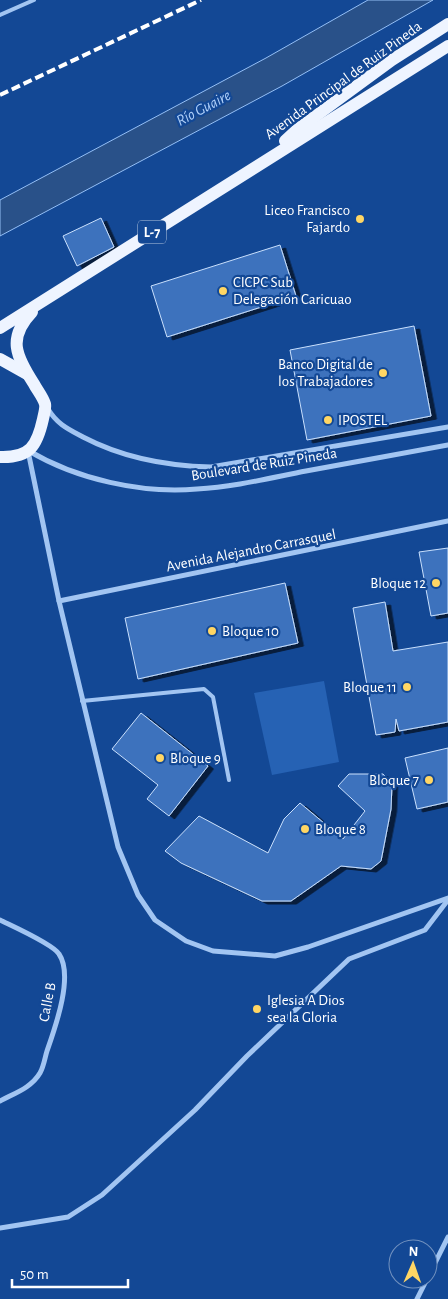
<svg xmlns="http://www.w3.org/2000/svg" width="448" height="1299" font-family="'Alegreya Sans',sans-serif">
	<defs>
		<filter id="shadow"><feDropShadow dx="5.5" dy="3" stdDeviation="0" flood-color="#0009"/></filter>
	</defs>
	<rect width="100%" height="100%" fill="#134895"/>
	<polygon fill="#2662b4" points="324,681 339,762 272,775 254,693"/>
	<polygon fill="#295189" stroke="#94bff6" points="368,0 433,0 282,86 0,236 0,200 266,58"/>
	<g fill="#3c72bd" stroke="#cae0fd" filter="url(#shadow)">
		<polygon points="101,218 114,247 77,266 63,236"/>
		<polygon points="280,245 296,296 167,337 151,286"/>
		<polygon points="414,326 431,416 307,440 290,350"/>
		<polygon points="448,548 448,613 431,616 419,552"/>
		<polygon points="285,583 298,643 138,679 125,618"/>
		<polygon points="385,602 393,651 448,642 448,722 399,731 396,719 395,732 376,735 353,608"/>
		<polygon points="141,713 208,766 169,816 147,799 158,785 112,749"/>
		<polygon points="448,748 448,802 417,809 405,758"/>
		<polygon points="349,774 383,774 392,784 391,809 381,861 371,869 341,866 291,901 262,901 181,863 165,851 199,816 268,853 284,819 300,803 343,839 365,811 338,786"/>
	</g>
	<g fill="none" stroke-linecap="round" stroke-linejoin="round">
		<g stroke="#a2c5f2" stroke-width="4">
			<polyline points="0,15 34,0"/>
			<polyline points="82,701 204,689 213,697 229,780"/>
		</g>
		<g stroke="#a2c5f2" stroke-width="5">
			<path d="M48,409C57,424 68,429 83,437C123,458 167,466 211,467L448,427"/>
			<polyline points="28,451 59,601 118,847 138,895 155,920 186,941 213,951 275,956 308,947 448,898"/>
			<path d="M29,451C76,479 142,494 197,489C234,487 270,478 306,471C353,462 401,454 448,445"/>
			<polyline points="59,601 448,521"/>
			<path d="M0,920C12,926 53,944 59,954C74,976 55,1028 47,1051C45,1057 44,1066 40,1073C31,1088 15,1093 0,1101"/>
			<polyline points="0,1228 68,1217 102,1195 195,1110 247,1056 349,959 425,930 448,900"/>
			<polyline points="428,1277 448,1237"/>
			<polyline points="417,1299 427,1279"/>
		</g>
		<g stroke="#eef4ff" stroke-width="12">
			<polyline points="285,141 298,129 392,60 448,24"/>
			<polyline points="0,328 448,46"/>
			<polyline points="0,359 27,374"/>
			<path d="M0,457C30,458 37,446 43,419C44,414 46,408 45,404C43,397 37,390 34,384C16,356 7,338 32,312"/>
		</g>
		<polyline stroke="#fff" stroke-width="4" stroke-dasharray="9 4" stroke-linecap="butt" points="0,95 201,0"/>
	</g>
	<g fill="#ffd664" stroke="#134895" stroke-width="2">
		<circle cx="360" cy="219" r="5"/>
		<circle cx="223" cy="291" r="5"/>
		<circle cx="383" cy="373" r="5"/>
		<circle cx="328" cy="420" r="5"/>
		<circle cx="436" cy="583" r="5"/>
		<circle cx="212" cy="631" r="5"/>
		<circle cx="407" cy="687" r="5"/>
		<circle cx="160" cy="758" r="5"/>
		<circle cx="429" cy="780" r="5"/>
		<circle cx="305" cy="829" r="5"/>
		<circle cx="257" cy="1009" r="5"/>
	</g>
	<g text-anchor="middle" stroke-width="4.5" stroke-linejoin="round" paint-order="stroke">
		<rect fill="#134895" stroke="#b8c8df" stroke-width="1" x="138" y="220.5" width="28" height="23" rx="4"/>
		<g font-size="14" font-weight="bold" fill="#fff">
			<text x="152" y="237">L-7</text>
		</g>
		<g font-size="15" fill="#fff" stroke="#134895">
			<text transform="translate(343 80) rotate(-36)" y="5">Avenida Principal de Ruiz Pineda</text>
			<text transform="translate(264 464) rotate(-9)" y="5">Boulevard de Ruiz Pineda</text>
			<text transform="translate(251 550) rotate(-11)" y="5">Avenida Alejandro Carrasquel</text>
			<text transform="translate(47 1002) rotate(-79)" y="5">Calle B</text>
		</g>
		<g font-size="15" fill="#fff" stroke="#134895" text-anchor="start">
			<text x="350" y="215" text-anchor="end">Liceo Francisco<tspan x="350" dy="17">Fajardo</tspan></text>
			<text x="233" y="287">CICPC Sub<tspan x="233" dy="17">Delegación Caricuao</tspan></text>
			<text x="373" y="369" text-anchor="end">Banco Digital de<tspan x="373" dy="17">los Trabajadores</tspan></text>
			<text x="338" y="425">IPOSTEL</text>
			<text x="426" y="588" text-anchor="end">Bloque 12</text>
			<text x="222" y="636">Bloque 10</text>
			<text x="397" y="692" text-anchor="end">Bloque 11</text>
			<text x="170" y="763">Bloque 9</text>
			<text x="419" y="785" text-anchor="end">Bloque 7</text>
			<text x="315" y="834">Bloque 8</text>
			<text x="267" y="1005">Iglesia A Dios<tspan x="267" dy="17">sea la Gloria</tspan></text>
		</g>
		<g font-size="16" font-style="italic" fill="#afcff9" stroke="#134895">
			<text transform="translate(203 107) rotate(-28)" y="6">Río Guaire</text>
		</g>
	</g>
	<g transform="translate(413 1264) rotate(2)"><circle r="24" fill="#134895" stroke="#7191bf"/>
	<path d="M0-4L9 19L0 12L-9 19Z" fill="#ffd664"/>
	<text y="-8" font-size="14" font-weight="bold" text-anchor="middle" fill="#ffffff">N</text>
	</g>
	<path d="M12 1279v8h116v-8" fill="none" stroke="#ffffff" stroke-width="2.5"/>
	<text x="20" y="1279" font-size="15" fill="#ffffff" stroke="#134895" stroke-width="4" paint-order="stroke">50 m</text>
</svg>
